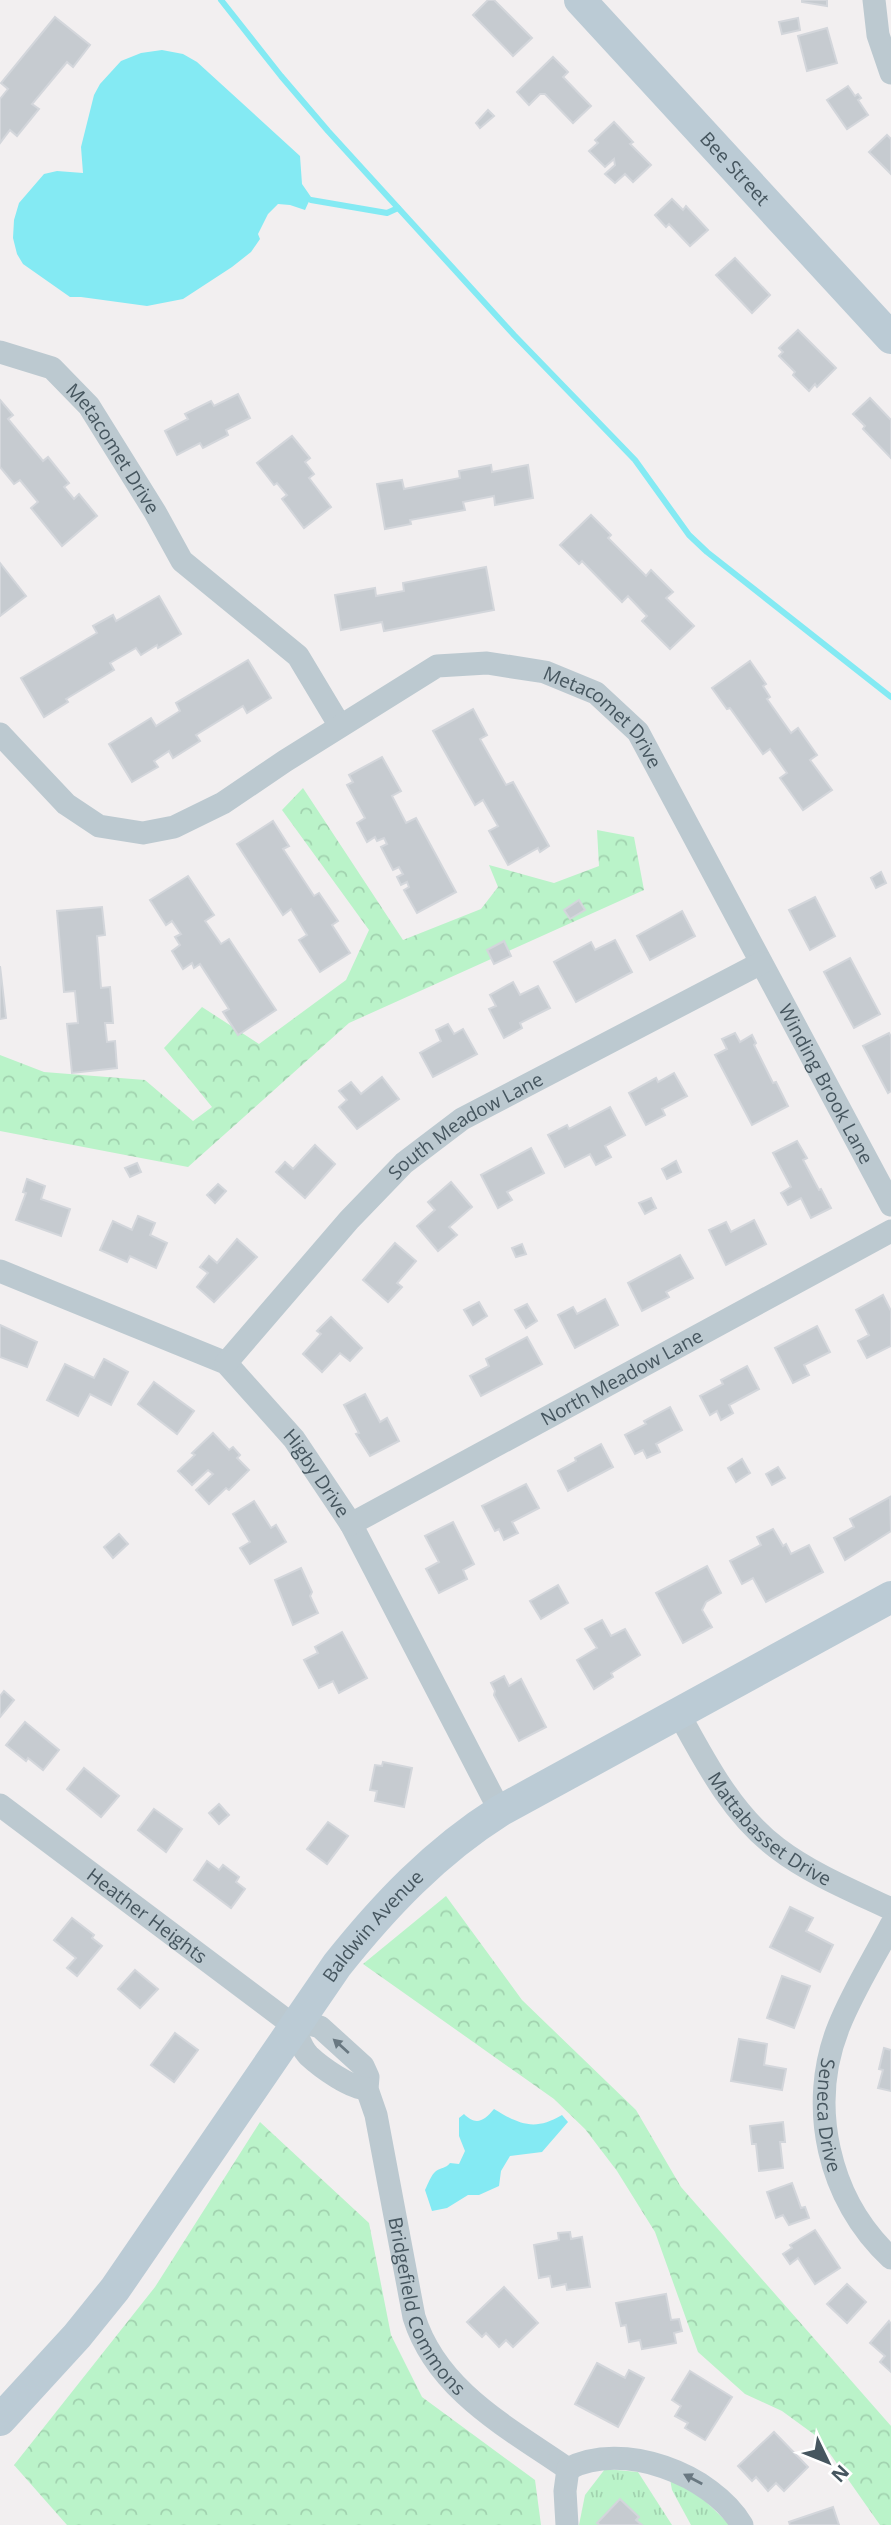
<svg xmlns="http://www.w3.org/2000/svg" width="891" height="2525" font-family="'Open Sans',sans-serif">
	<defs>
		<pattern id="grass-tufts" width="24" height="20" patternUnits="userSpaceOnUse" patternTransform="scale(1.75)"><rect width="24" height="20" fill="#baf3c9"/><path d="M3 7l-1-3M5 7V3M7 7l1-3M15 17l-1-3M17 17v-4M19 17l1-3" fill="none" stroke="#a1d2af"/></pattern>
		<pattern id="forest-crowns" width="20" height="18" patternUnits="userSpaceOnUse" patternTransform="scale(1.75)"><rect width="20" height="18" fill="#baf3c9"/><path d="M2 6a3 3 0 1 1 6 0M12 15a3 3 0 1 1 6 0" fill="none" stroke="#a1d2af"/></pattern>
	</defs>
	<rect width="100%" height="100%" fill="#f2eff0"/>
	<g fill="url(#grass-tufts)">
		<polygon points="605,2469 638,2472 672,2525 579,2525 585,2495"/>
		<polygon points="670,2479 698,2494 730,2525 691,2525 672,2490"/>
	</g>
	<g fill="url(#forest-crowns)">
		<polygon points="303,788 403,940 481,909 498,887 489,865 554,883 599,866 597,830 634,837 644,890 349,1023 188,1167 0,1131 0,1055 44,1072 145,1080 193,1121 212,1107 164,1048 202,1007 259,1044 346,980 369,930 282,810"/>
		<polygon points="446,1896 522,2000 636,2110 681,2187 891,2426 891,2525 880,2525 819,2438 782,2411 745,2394 698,2352 655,2232 617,2171 585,2129 554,2099 363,1964"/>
		<polygon points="260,2122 369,2223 391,2335 422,2397 535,2480 541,2525 67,2525 14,2465 155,2287"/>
	</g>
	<g fill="#84eaf3">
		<polygon points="162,50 183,54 197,62 300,156 302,184 311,197 305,210 290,205 278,204 268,214 258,234 260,239 251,252 232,267 183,299 147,306 81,297 70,297 23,264 17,254 13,238 14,220 19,203 44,174 57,171 83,173 81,147 94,95 100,84 121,61 141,53"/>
		<path d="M494,2109C520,2125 535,2131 562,2115L568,2122L542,2152L510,2156L501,2171L499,2186L479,2195H468L447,2208L432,2211L425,2190C428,2184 431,2175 436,2171C442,2167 445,2169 450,2163L459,2164L465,2151L459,2136V2118L464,2114C476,2126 484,2121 494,2109Z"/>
	</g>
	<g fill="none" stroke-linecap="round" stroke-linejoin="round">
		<g stroke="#84eaf3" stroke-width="6">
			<polyline points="221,0 281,76 328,131 514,335 635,460 689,535 707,552 891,697"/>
			<polyline points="311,200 387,213 398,208"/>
		</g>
	</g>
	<g fill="#c6cbd0" stroke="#d3d6db" stroke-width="2">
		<polygon points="488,0 494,0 532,38 513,56 473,15"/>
		<polygon points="802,0 827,0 827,6 802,2"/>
		<polygon points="55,17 90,45 73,67 67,62 32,104 39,109 17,136 10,130 0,143 0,99 8,89 1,83"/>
		<polygon points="798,18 800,30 782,34 779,22"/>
		<polygon points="827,28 837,63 807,71 798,36"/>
		<polygon points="553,57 568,72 563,77 591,106 573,123 545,94 540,94 529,105 517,92"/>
		<polygon points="848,86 855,96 858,94 861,98 858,100 868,115 847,129 827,100"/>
		<polygon points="488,110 494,116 480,128 476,123"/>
		<polygon points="614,122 633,142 630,144 651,165 633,182 625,174 615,183 605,174 615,165 614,159 605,167 589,151 598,143 595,140"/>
		<polygon points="887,135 891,139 891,174 869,152"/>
		<polygon points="672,199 683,210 686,206 708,230 690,246 669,224 666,227 655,215"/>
		<polygon points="735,258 770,295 752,313 716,275"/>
		<polygon points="798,330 836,368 817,387 815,384 809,391 793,375 795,372 779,356 783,352 779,348"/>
		<polygon points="238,394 250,418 226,430 228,435 203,448 200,443 177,455 165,431 188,419 185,414 211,401 214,406"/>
		<polygon points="870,398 891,420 891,458 863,429 865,426 853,414"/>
		<polygon points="0,400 13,415 8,419 43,461 48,457 69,483 64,487 74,499 79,494 97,516 62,546 31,508 38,502 20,480 14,484 0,467"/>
		<polygon points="292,436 310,458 305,462 314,474 309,478 331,507 304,528 282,499 287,495 277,483 274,485 257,463"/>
		<polygon points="491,465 492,472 528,465 533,498 495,505 494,496 463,502 465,510 410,520 411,524 385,529 377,484 402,480 404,489 460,478 459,471"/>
		<polygon points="591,515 611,535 608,538 646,576 651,570 673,592 666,598 694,626 670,649 642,621 647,616 628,596 622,602 582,561 579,564 560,545"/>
		<polygon points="0,563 26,596 0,616"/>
		<polygon points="486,567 494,610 384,631 382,622 341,630 335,595 375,588 376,596 404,591 403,583"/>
		<polygon points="159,596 181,634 158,648 157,645 141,655 136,648 110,663 114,670 66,699 68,702 44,717 21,678 97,633 93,626 113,615 116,621"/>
		<polygon points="248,660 271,698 247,713 243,706 196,735 200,741 173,758 169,751 154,761 158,767 132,782 109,744 151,718 156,726 180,711 176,703"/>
		<polygon points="750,661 766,684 763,686 770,697 767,699 791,733 798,728 817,755 810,760 832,790 803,810 780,778 787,773 770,749 763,754 730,708 727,709 712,688"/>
		<polygon points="473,709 487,735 480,739 506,785 513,782 549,846 540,852 538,848 508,865 489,831 498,826 483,800 475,805 433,731"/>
		<polygon points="382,757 401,791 392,796 406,823 416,818 456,892 417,913 404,890 409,887 407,882 401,885 397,877 403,874 399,867 393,870 381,847 387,844 384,838 377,841 375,837 367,842 357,823 365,818 347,785 353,782 349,775"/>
		<polygon points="273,821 289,846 283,849 314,896 319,893 338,921 332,925 350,953 320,972 299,940 307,935 291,909 283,915 237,844"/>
		<polygon points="881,872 886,883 876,888 871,878"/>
		<polygon points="188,876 214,915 205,921 221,944 229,939 276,1010 238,1035 223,1012 229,1009 200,964 194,968 192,963 183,969 172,951 180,945 175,937 181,934 172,921 166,925 150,900"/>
		<polygon points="815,897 835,936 810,950 789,910"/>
		<polygon points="579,900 585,910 570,919 564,910"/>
		<polygon points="102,907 105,935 97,936 101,988 110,987 113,1023 105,1023 107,1042 115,1041 117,1068 72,1073 67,1024 78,1023 75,991 64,992 57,911"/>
		<polygon points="682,911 695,936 650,960 637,936"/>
		<polygon points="615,940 632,972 576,1002 554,962 591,942 595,950"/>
		<polygon points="504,941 511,956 494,964 487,950"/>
		<polygon points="850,958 880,1014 854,1028 824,972"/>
		<polygon points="0,966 6,1018 0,1019"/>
		<polygon points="513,982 520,995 538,986 550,1008 520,1023 522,1028 504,1038 489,1009 496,1006 490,995"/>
		<polygon points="448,1024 454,1034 463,1029 477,1054 433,1077 420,1053 441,1041 436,1030"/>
		<polygon points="735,1033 740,1042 752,1035 756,1043 754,1045 773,1083 776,1082 788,1106 752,1125 715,1055 727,1049 722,1039"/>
		<polygon points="889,1033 891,1037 891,1091 888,1093 863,1046"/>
		<polygon points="674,1073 687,1096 662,1109 665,1115 646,1125 629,1093 656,1078 658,1082"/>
		<polygon points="382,1077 399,1099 357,1129 339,1107 347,1100 339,1091 351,1082 361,1094"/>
		<polygon points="610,1107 625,1135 605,1146 611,1157 596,1165 590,1154 565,1167 548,1135 567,1125 569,1129"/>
		<polygon points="797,1141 807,1158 803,1160 819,1190 821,1189 831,1208 811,1218 801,1198 788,1205 781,1193 791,1187 773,1153"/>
		<polygon points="315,1145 335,1164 305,1198 276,1172 285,1162 293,1169"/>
		<polygon points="531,1148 544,1173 507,1192 512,1200 498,1208 481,1175"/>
		<polygon points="676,1161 681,1172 667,1179 662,1169"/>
		<polygon points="137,1163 141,1172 130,1177 125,1168"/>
		<polygon points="27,1179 45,1186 41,1199 70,1209 61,1236 16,1220 26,1193 23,1192"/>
		<polygon points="451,1182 472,1207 449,1227 457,1235 438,1251 417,1226 435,1210 428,1202"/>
		<polygon points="218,1184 226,1191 215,1203 207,1195"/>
		<polygon points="651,1198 656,1208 645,1214 639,1203"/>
		<polygon points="138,1216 155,1223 150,1235 167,1243 156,1268 130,1256 127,1262 100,1250 113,1221 132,1230"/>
		<polygon points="754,1220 766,1244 726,1265 709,1230 726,1222 731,1232"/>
		<polygon points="237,1239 257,1257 214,1302 197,1287 208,1273 200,1267 209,1256 217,1263"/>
		<polygon points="395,1243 416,1261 397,1283 402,1287 388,1302 363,1280"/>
		<polygon points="522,1244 526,1254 516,1257 512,1248"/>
		<polygon points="680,1255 693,1278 666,1292 669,1297 642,1311 628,1283"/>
		<polygon points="883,1295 891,1311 891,1346 867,1358 858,1341 869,1335 856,1310"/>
		<polygon points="605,1299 618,1325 575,1348 558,1315 573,1307 577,1314"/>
		<polygon points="479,1302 487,1316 473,1325 464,1310"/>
		<polygon points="527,1304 537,1321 526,1328 515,1310"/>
		<polygon points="331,1317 362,1348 350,1361 340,1353 322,1372 303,1354 321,1334 317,1331"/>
		<polygon points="0,1325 37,1342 27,1367 0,1357"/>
		<polygon points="817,1326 830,1352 804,1365 809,1375 793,1383 775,1348"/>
		<polygon points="527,1337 542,1364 481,1396 470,1376 489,1366 486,1359"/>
		<polygon points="104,1359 128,1372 111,1405 90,1394 78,1416 47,1400 65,1364 94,1378"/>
		<polygon points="747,1366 759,1389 729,1405 733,1413 721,1420 717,1411 710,1415 700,1396 723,1384 721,1380"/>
		<polygon points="154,1382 194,1411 177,1434 138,1404"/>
		<polygon points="365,1394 380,1422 387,1418 399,1441 370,1456 356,1434 359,1433 344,1405"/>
		<polygon points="670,1407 682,1430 656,1444 660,1452 647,1458 643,1450 635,1454 625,1435 646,1424 644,1421"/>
		<polygon points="213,1433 229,1450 233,1447 240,1455 237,1458 249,1470 229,1490 226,1488 209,1504 196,1490 213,1474 208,1470 192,1485 178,1471 195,1455 192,1453"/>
		<polygon points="601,1444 613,1467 568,1491 558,1471 576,1461 575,1458"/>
		<polygon points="742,1459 750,1473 736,1482 728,1468"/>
		<polygon points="778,1467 785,1478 772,1485 766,1474"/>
		<polygon points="526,1484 539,1508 512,1522 518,1533 504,1540 499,1529 495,1531 482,1506"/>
		<polygon points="890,1497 891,1531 845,1560 834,1538 854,1527 850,1519"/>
		<polygon points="254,1501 271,1528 276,1525 286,1542 250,1564 240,1548 250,1542 233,1514"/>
		<polygon points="453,1522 474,1564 463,1570 467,1579 439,1593 426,1569 439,1562 425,1536"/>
		<polygon points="773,1529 783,1546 786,1544 791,1554 809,1545 823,1572 766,1602 753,1578 742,1584 730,1561 761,1545 757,1537"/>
		<polygon points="119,1534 128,1544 113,1558 104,1547"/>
		<polygon points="707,1566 721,1593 706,1602 702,1610 712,1627 683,1643 656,1593"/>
		<polygon points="301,1568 312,1592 310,1596 318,1613 293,1625 275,1580"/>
		<polygon points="558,1585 568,1603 541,1619 530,1601"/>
		<polygon points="602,1620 611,1636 625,1629 640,1655 611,1673 613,1677 594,1689 577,1660 597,1648 585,1629"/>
		<polygon points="342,1632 367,1678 339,1693 333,1681 319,1688 304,1660 318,1653 315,1647"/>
		<polygon points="504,1676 509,1686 521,1679 546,1727 519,1741 494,1695 495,1691 491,1683"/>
		<polygon points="4,1691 14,1700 0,1717 0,1696"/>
		<polygon points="25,1722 59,1750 43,1770 28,1758 26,1761 6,1745"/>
		<polygon points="383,1762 412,1768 404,1807 375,1801 377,1791 370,1790 375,1765 382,1766"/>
		<polygon points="84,1768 119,1796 101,1817 67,1789"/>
		<polygon points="219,1804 229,1815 219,1824 209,1813"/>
		<polygon points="154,1809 182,1829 166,1852 138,1830"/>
		<polygon points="328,1822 348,1836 327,1864 307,1849"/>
		<polygon points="207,1861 219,1870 223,1865 239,1877 236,1882 245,1889 231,1908 194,1880"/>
		<polygon points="790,1907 813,1918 806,1931 833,1945 820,1972 770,1947"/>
		<polygon points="72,1918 94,1935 92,1938 102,1946 77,1976 67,1968 76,1958 54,1940"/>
		<polygon points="135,1970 158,1989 140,2008 118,1989"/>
		<polygon points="782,1976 810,1986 794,2028 767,2018"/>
		<polygon points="175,2033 198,2050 174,2082 151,2065"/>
		<polygon points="739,2039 767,2044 764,2065 786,2069 782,2090 731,2081"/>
		<polygon points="884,2048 891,2050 891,2091 878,2088 883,2070 879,2069"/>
		<polygon points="783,2122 785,2142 780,2142 783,2168 759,2171 756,2144 752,2144 750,2126"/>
		<polygon points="792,2183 801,2208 805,2207 809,2218 789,2225 783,2215 776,2218 767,2192"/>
		<polygon points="815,2230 840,2268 815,2284 798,2258 790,2264 783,2254 792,2248 790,2245"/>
		<polygon points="570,2232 571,2239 582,2237 590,2287 567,2290 566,2284 552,2287 550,2276 539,2278 534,2245 559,2240 558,2233"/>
		<polygon points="847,2284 866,2302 847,2323 827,2304"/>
		<polygon points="504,2287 538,2323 513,2347 506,2340 499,2347 486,2333 482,2337 467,2322"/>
		<polygon points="666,2294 671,2320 679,2319 682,2331 674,2333 676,2343 642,2349 640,2340 629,2342 626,2325 621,2326 616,2303"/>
		<polygon points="889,2321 891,2324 891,2372 880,2362 885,2356 870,2343"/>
		<polygon points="597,2363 625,2378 629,2370 644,2378 618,2427 575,2404"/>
		<polygon points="690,2371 732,2397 705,2440 685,2428 688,2423 675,2416 681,2406 672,2400"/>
		<polygon points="774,2432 808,2467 784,2491 776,2483 768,2491 756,2477 752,2481 738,2466"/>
		<polygon points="620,2499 639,2517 636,2520 642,2525 600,2525 597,2523"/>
		<polygon points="833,2507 839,2525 790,2525 789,2522"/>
	</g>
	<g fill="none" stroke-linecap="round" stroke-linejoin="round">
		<g stroke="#bcc9d0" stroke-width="23">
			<polyline points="874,0 878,35 891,73"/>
			<path id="s1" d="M0,352L52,368L89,406L155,512L182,561L298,656L340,726"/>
			<path id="s2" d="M0,734L66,804L99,826L143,833L174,827L223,803L285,761L437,666L487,663L545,672L596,693L638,732L891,1205"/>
			<path id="s3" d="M0,1271L226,1363L294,1439L351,1524L500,1811"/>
			<path id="s4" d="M226,1363L349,1220L404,1163L462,1119L761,963"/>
			<path id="s5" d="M351,1524L891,1231"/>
			<path id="s6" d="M679,1714C706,1763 732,1814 777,1848C811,1874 853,1891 891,1909"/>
			<path id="s7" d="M0,1805L294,2026"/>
			<path id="s8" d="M891,1925C874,1958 853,1991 839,2026C807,2105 828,2200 891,2258"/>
			<path id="s9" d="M294,2026L309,2024L320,2027L363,2066L368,2077L367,2089L376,2115L414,2317C437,2391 509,2428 568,2469"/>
			<path d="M294,2026C298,2037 301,2048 309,2056C322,2068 350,2088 367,2089"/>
			<path d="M568,2469C622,2440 712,2474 742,2525"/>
			<polyline points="567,2525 565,2491 568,2469"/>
		</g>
		<g stroke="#bbcbd5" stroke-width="32">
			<path id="s10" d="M580,0L891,338"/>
			<path id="s11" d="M0,2420L77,2336L115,2289L337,1965C384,1906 435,1852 500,1811L891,1597"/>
		</g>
	</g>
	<defs><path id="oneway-solid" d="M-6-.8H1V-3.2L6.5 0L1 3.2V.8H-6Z" transform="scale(1.75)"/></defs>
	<g fill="#697881">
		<use href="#oneway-solid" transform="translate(341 2046) rotate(-138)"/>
		<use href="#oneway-solid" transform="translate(693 2479) rotate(-152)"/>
	</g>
	<g text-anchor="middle" stroke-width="6" stroke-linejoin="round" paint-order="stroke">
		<g font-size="19" fill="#46565f" stroke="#fff">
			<text dy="7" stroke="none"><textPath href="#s10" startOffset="229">Bee Street</textPath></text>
			<text dy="7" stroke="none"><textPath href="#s1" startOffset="156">Metacomet Drive</textPath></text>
			<text dy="7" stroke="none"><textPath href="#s2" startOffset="705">Metacomet Drive</textPath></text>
			<text dy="7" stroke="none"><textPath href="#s2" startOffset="1141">Winding Brook Lane</textPath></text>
			<text dy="7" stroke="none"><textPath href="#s4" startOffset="340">South Meadow Lane</textPath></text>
			<text dy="7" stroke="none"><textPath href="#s5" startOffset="308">North Meadow Lane</textPath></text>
			<text dy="7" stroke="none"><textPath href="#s3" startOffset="387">Higby Drive</textPath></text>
			<text dy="7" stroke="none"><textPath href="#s6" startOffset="149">Mattabasset Drive</textPath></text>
			<text dy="7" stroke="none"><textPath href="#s7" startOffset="184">Heather Heights</textPath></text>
			<text dy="7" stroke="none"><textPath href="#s11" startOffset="620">Baldwin Avenue</textPath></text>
			<text dy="7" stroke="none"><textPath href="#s8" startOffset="205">Seneca Drive</textPath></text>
			<text dy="7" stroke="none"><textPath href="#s9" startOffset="336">Bridgefield Commons</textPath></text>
		</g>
	</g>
	<g transform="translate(828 2462) rotate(133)" stroke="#ffffff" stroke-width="5" paint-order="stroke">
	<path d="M0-5L12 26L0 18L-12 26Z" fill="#46565f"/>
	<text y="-10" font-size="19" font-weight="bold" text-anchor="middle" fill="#46565f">N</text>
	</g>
</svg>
